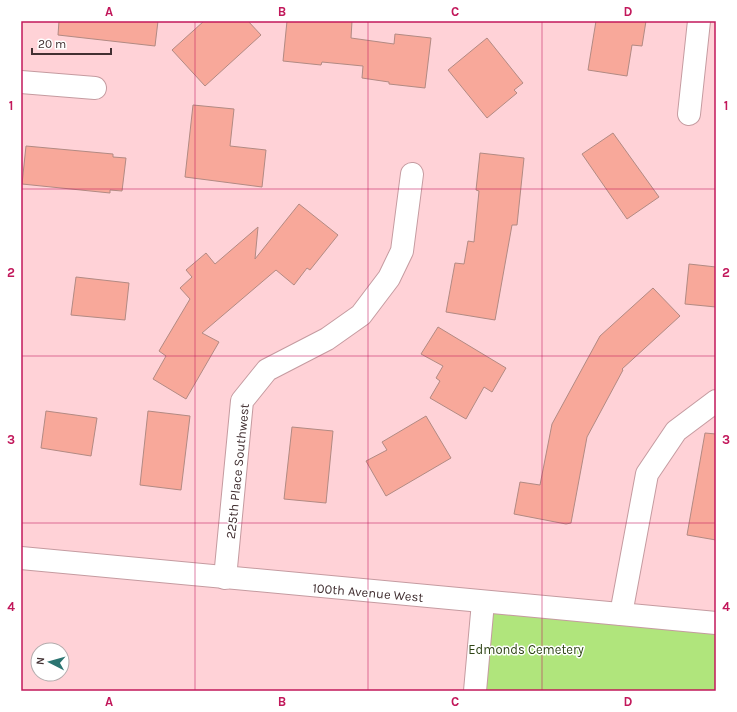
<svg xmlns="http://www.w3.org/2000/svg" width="737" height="712" font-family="Karla,sans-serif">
	<rect width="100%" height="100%" fill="#ffd2d7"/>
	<polygon fill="#b0e57c" points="483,602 716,624 716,691 475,691"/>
	<g fill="#f8a89a" stroke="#b28a83">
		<polygon points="59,21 158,21 155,46 58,35"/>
		<polygon points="204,21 248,21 261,35 205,86 172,50"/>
		<polygon points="287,21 352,21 351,38 394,44 395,34 431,38 425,88 389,84 389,82 362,78 363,66 322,62 321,65 283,61"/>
		<polygon points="596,21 646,21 642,46 632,45 627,76 588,70"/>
		<polygon points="487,38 523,83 514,90 517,93 487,118 448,70"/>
		<polygon points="193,105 234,109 230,146 266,150 262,187 185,177"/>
		<polygon points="613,133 659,197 627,219 582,154"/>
		<polygon points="26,146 113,154 113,157 126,158 122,191 110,190 110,193 22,184"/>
		<polygon points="480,153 524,158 517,225 512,225 495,320 446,312 455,263 464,264 468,241 474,242 479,191 476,190"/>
		<polygon points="299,204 338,235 310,270 307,268 294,285 276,270 202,333 219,342 186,399 153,379 166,356 159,351 190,299 180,288 192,277 186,270 206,253 215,264 258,227 255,259"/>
		<polygon points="689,264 716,267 716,307 685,304"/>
		<polygon points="76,277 129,283 125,320 71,315"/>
		<polygon points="653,288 680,316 622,369 623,370 587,437 571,523 566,524 514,514 520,482 540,485 552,424 600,336"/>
		<polygon points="438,327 506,368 492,392 484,387 466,419 430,398 440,381 436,378 443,366 421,354"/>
		<polygon points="46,411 97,418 91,456 41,448"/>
		<polygon points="148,411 190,416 181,490 140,485"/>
		<polygon points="426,416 451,458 386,496 366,461 387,450 382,442"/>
		<polygon points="292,427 333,431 326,503 284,499"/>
		<polygon points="705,433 716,434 716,540 687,535"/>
	</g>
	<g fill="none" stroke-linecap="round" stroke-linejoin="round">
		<g stroke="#c59ba0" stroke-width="24">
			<g id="street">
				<polyline points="21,82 95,88"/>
				<polyline points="689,114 699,21"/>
				<polyline points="225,578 242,401 267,370 327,339 361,315 389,278 402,251 412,174"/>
				<polyline points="621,614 647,474 676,431 716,401"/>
				<polyline points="475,691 483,602"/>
			</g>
		</g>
		<g stroke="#c59ba0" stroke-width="24">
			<polyline id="secondary" points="21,558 716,623"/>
		</g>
		<use href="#street" stroke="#fff" stroke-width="22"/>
		<use href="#secondary" stroke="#fff" stroke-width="22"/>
	</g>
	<path fill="none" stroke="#c2185b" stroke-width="1" stroke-opacity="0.55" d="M195,21V691M368,21V691M542,21V691M21,189H716M21,356H716M21,523H716"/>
	<g text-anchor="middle" stroke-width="3" stroke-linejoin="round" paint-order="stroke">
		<g font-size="13" fill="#423032" stroke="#fff">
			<text transform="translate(237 471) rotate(-84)" y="5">225th Place Southwest</text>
			<text transform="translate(368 592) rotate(5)" y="5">100th Avenue West</text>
		</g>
		<g font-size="13" fill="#2e4415" stroke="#fff">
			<text x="526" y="654">Edmonds Cemetery</text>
		</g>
	</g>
	<rect width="737" height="712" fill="none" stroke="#ffffff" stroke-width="44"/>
	<g transform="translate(50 662) rotate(276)"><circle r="19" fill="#ffffff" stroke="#b3acad"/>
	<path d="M0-3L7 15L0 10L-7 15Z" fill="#2b7471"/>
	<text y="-6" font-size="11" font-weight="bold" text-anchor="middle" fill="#423032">N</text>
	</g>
	<path d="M32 48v6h79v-6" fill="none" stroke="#423032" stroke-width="2"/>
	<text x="38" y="48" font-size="12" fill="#423032" stroke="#ffffff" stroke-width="3" paint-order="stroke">20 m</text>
	<rect x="22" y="22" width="693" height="668" fill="none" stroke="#c2185b" stroke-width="1.5"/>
	<g font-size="13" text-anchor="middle" font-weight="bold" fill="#c2185b">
		<text x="109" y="16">A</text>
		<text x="282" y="16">B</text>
		<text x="455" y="16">C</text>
		<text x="628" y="16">D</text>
		<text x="11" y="110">1</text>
		<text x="726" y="110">1</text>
		<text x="11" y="277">2</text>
		<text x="726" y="277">2</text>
		<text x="11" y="444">3</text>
		<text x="726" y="444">3</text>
		<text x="11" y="611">4</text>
		<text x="726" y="611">4</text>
		<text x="109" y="706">A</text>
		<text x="282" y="706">B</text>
		<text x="455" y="706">C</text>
		<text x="628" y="706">D</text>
	</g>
</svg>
